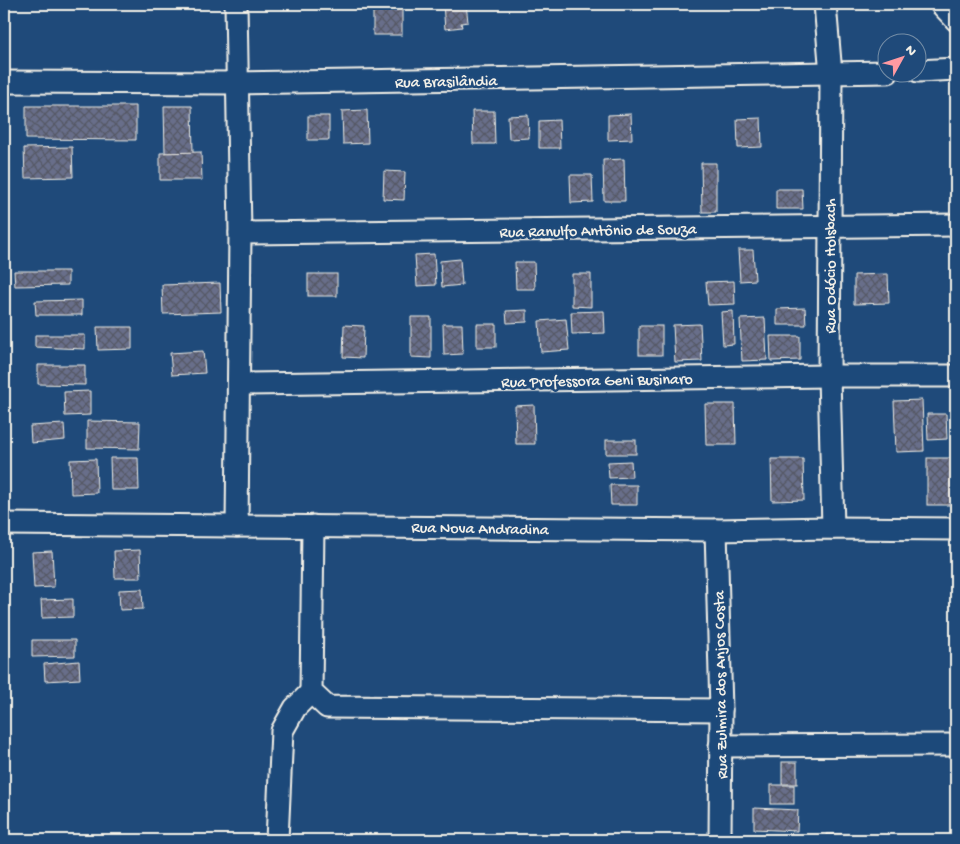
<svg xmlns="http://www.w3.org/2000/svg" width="960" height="844" font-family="'Gochi Hand',sans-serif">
	<defs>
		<pattern id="building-cross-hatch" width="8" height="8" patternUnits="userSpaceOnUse" patternTransform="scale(1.25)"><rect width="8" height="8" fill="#676e8a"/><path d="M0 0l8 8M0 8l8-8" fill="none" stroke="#565965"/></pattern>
	</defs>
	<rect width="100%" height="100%" fill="#1f4a7a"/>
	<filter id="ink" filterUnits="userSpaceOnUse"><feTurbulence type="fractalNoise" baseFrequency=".02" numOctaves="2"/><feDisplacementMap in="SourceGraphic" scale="10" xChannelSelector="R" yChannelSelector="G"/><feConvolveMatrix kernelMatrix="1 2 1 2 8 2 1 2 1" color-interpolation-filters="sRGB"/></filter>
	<g filter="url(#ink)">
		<g fill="url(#building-cross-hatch)" stroke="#f4f1e8">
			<rect x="373" y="4" width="29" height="31"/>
			<polygon points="443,4 466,4 468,22 461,23 462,27 445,29"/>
			<polygon points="26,106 136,106 136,140 26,139"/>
			<polygon points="164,106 192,106 193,153 165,153"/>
			<polygon points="367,110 368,143 343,144 342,111"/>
			<polygon points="472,111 494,111 495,144 473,144"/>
			<polygon points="631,114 632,139 608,140 608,115"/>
			<polygon points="528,115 529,138 509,139 508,116"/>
			<rect x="308" y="116" width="21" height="24"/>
			<polygon points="761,118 762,147 738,148 737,119"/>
			<polygon points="559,120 560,148 539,148 539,121"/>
			<polygon points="72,147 73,177 25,178 24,148"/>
			<polygon points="201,152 202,180 160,180 160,153"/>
			<polygon points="624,159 625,201 604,201 603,160"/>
			<polygon points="701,163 716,163 716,212 702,212"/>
			<polygon points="384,171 405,172 404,200 383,199"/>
			<polygon points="570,175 592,175 593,202 571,203"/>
			<polygon points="776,189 802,189 803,209 776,209"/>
			<polygon points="738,250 753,250 755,280 740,281"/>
			<polygon points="434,254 436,285 417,286 415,255"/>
			<polygon points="460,259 462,285 442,287 440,261"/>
			<polygon points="515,262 534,262 535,289 516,289"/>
			<polygon points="14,271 68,271 68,285 15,286"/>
			<rect x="308" y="274" width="29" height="22"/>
			<polygon points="572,274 591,274 591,307 572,306"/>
			<polygon points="888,274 889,303 854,304 854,275"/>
			<polygon points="734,281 735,304 708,305 706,282"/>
			<polygon points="220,283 221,312 163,314 162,285"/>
			<polygon points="82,300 82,315 36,315 35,301"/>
			<polygon points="805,308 806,325 777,325 777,309"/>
			<polygon points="527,310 527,322 507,323 506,311"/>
			<polygon points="604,311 605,333 572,334 571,312"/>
			<polygon points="733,311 734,344 723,345 721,312"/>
			<polygon points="411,317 431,317 431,358 411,357"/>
			<polygon points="765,318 767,360 742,361 740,319"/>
			<polygon points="566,319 569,350 541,352 539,321"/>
			<polygon points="443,324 462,324 463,354 444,355"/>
			<rect x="477" y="324" width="19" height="23"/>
			<polygon points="700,324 702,361 675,362 673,325"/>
			<polygon points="344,325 364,326 363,358 343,357"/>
			<rect x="639" y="326" width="23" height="29"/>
			<polygon points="97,327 132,327 132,349 98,350"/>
			<polygon points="35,335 85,335 85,349 35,347"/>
			<polygon points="770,336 800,336 800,360 771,361"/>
			<polygon points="203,351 205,373 172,375 170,353"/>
			<polygon points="38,365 85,365 85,385 38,384"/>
			<polygon points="90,391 90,415 65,416 64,392"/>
			<polygon points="922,400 924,451 896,452 894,401"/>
			<polygon points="705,404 735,404 736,445 706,445"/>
			<polygon points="534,405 535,444 516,444 515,406"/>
			<polygon points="927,414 946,414 947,439 928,440"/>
			<polygon points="87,421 140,422 139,449 87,448"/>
			<polygon points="64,424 65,440 31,443 30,426"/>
			<rect x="606" y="440" width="30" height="14"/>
			<polygon points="110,458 138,458 139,490 111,490"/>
			<rect x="927" y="458" width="27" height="47"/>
			<polygon points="96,459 97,493 71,494 70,460"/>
			<polygon points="771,459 803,459 804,500 772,501"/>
			<polygon points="631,461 632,477 609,478 608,462"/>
			<polygon points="610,485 637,485 637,505 611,505"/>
			<polygon points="140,550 141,578 115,578 114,551"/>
			<polygon points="52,551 54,587 34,588 32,552"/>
			<polygon points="142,589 143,609 120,610 119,590"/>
			<polygon points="73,599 73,617 42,618 41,600"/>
			<polygon points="32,640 75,640 75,656 32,657"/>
			<polygon points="79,661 80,679 45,681 44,664"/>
			<rect x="782" y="762" width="15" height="22"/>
			<rect x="771" y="785" width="23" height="19"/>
			<polygon points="754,808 798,810 797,831 754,829"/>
			<polygon points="826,834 851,834 851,840 827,840"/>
		</g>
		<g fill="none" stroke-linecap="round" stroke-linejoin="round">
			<g stroke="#f4f1e8" stroke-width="25">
				<g id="street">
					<polyline points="236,4 240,233 237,526"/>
					<polyline points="825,4 831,74 829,376 833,528"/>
					<polyline points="941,4 956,20"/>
					<polyline points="918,71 956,69"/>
					<polyline points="4,82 237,83 888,72"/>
					<polyline points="240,233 956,225"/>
					<polyline points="239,384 829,376 956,376"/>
					<polyline points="4,524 716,530 833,528 956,529"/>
					<polyline points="313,526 311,692 327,707 721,710"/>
					<polyline points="716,530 721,710 720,840"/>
					<polyline points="720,746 956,745"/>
					<polyline points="277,840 282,731 295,708 311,692"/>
				</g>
			</g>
			<use href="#street" stroke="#1f4a7a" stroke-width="21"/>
		</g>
	</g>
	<g text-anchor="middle" stroke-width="5" stroke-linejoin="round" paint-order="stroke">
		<g font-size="16" fill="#f4f1e8" stroke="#1f4a7a">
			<text transform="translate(446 80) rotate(-1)" y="6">Rua Brasilândia</text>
			<text transform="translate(598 229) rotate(-1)" y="6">Rua Ranulfo Antônio de Souza</text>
			<text transform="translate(829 266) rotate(-90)" y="6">Rua Odócio Holsbach</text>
			<text transform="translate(597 379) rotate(-1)" y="6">Rua Professora Geni Businaro</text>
			<text transform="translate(480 527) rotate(1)" y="6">Rua Nova Andradina</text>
			<text transform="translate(719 685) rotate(-91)" y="6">Rua Zulmira dos Anjos Costa</text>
		</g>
	</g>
	<rect width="960" height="844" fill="none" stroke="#1f4a7a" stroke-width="20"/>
	<rect x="10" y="10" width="940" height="824" fill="none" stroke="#f4f1e8" stroke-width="2" filter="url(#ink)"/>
	<g transform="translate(902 58) rotate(50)"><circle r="24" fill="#1f4a7a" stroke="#748da6"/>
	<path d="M0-4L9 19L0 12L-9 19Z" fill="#ff9aa2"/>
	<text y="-8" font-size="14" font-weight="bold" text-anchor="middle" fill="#f4f1e8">N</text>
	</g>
</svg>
